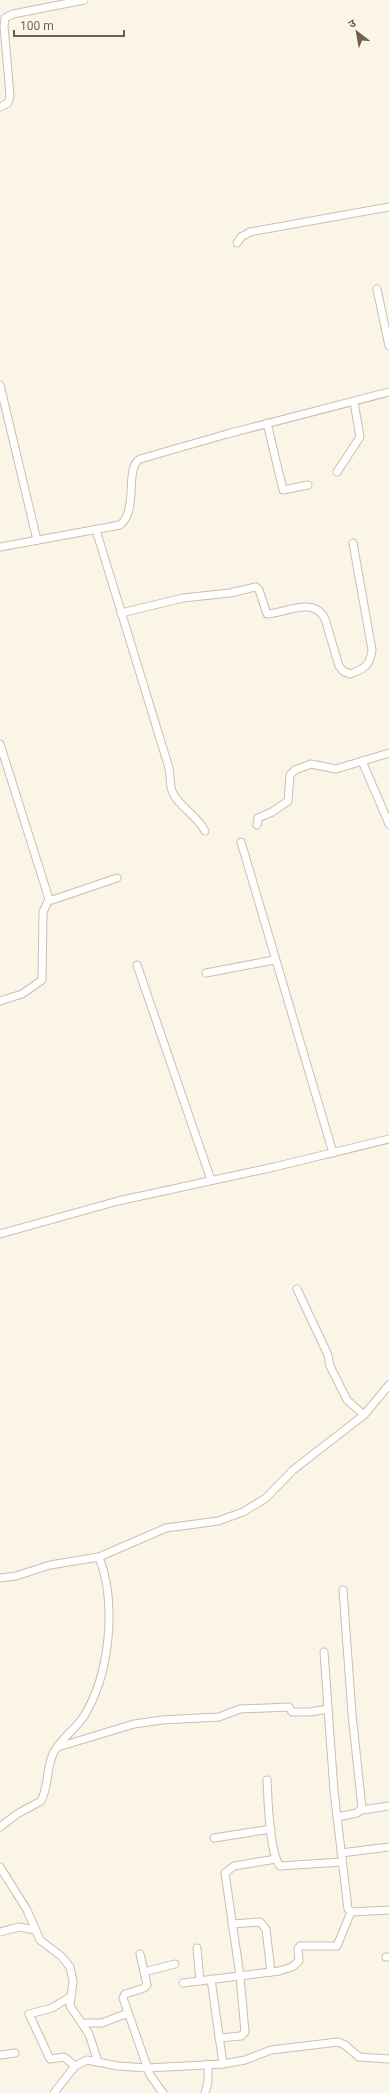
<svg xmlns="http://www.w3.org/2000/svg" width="389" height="2093" font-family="Roboto,'Noto Sans Devanagari',sans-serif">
	<rect width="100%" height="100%" fill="#fbf5e7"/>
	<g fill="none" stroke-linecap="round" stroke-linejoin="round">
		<g stroke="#cdbeae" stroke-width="9">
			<g id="minor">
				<polyline points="0,107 8,103 10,96 4,26 5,18 13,14 84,0"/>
				<polyline points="237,243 241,237 250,232 389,207"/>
				<polyline points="377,289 389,346"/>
				<polyline points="0,385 37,540"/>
				<polyline points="267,423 283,490 308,485"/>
				<polyline points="337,472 360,437 354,402"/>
				<path d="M96,530L169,768C171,776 169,786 173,793C179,807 197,815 205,831"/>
				<path d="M0,547L120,525C139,510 124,468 140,459L227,434L389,392"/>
				<path d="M121,613L183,598L230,593L256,587L259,590L267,614C285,613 314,596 325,619L339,666L343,671L350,674C364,669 370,666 372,650L353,543"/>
				<polyline points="0,744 49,899 52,900 117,878"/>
				<polyline points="362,761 389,824"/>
				<polyline points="257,825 258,818 272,812 288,801 290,775 295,770 311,764 336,769 389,753"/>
				<polyline points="241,842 333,1153"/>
				<polyline points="137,965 211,1180"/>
				<polyline points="206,973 274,960"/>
				<polyline points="0,1001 22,994 42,980 43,912 49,899"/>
				<polyline points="0,1234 118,1201 274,1167 389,1139"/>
				<polyline points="297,1289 328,1355 330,1366 347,1400 364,1415"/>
				<polyline points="0,1578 16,1576 50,1565 99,1557 166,1528 218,1521 243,1512 266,1498 293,1470 364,1415 389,1385"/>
				<polyline points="324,1652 334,1791 348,1909 351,1912 389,1910"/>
				<polyline points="58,1747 134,1724 162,1720 219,1717 240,1709 289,1707 292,1712 310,1712 328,1709"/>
				<path d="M267,1780C268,1798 269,1853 280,1866L342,1862"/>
				<polyline points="362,1810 389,1806"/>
				<polyline points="337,1817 357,1813 362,1808 352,1714 343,1590"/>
				<path d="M0,1827L17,1814L41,1801C49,1786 46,1769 53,1754C58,1741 76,1729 84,1716C110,1674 117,1603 99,1557"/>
				<polyline points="214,1838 271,1829"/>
				<polyline points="341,1853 389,1847"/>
				<polyline points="0,1867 27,1910 40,1940 62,1957 70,1967 73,1981 70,2006 89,2034 98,2062"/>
				<polyline points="232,1924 260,1922 266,1929 271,1972"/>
				<polyline points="0,1932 19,1927 35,1930"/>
				<polyline points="197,1948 200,1981"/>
				<polyline points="140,1954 147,1985 144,1988 125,1994 123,1998 150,2075 163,2093"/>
				<polyline points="386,1957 389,1957"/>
				<polyline points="144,1972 175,1964"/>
				<polyline points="211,1979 223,2064"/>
				<polyline points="183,1983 279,1971 292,1967 299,1961 298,1949 300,1946 337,1946 351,1912"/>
				<polyline points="70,1997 52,2008 29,2014 50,2059 64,2057 75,2066"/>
				<polyline points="82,2023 102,2023 128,2013"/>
				<polyline points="219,2038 241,2036 245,2032 240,1976 225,1873 234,1866 276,1859"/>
				<polyline points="0,2055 15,2053"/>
				<polyline points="54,2093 75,2066 87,2060 118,2066 147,2068 223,2064 245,2060 271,2050 338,2042 345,2045 359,2057 389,2059"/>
				<polyline points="205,2093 208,2082 208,2064"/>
			</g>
		</g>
		<use href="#minor" stroke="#fff" stroke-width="7"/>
	</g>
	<g transform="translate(357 32) rotate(329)" stroke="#fef9ed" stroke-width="3" paint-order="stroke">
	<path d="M0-3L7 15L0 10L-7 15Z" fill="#745e4c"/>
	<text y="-6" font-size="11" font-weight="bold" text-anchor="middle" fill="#745e4c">उ</text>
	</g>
	<path d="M14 30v6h110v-6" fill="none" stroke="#745e4c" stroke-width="2"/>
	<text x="20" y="30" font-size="12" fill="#745e4c" stroke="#fef9ed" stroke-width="3" paint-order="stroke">100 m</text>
</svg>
